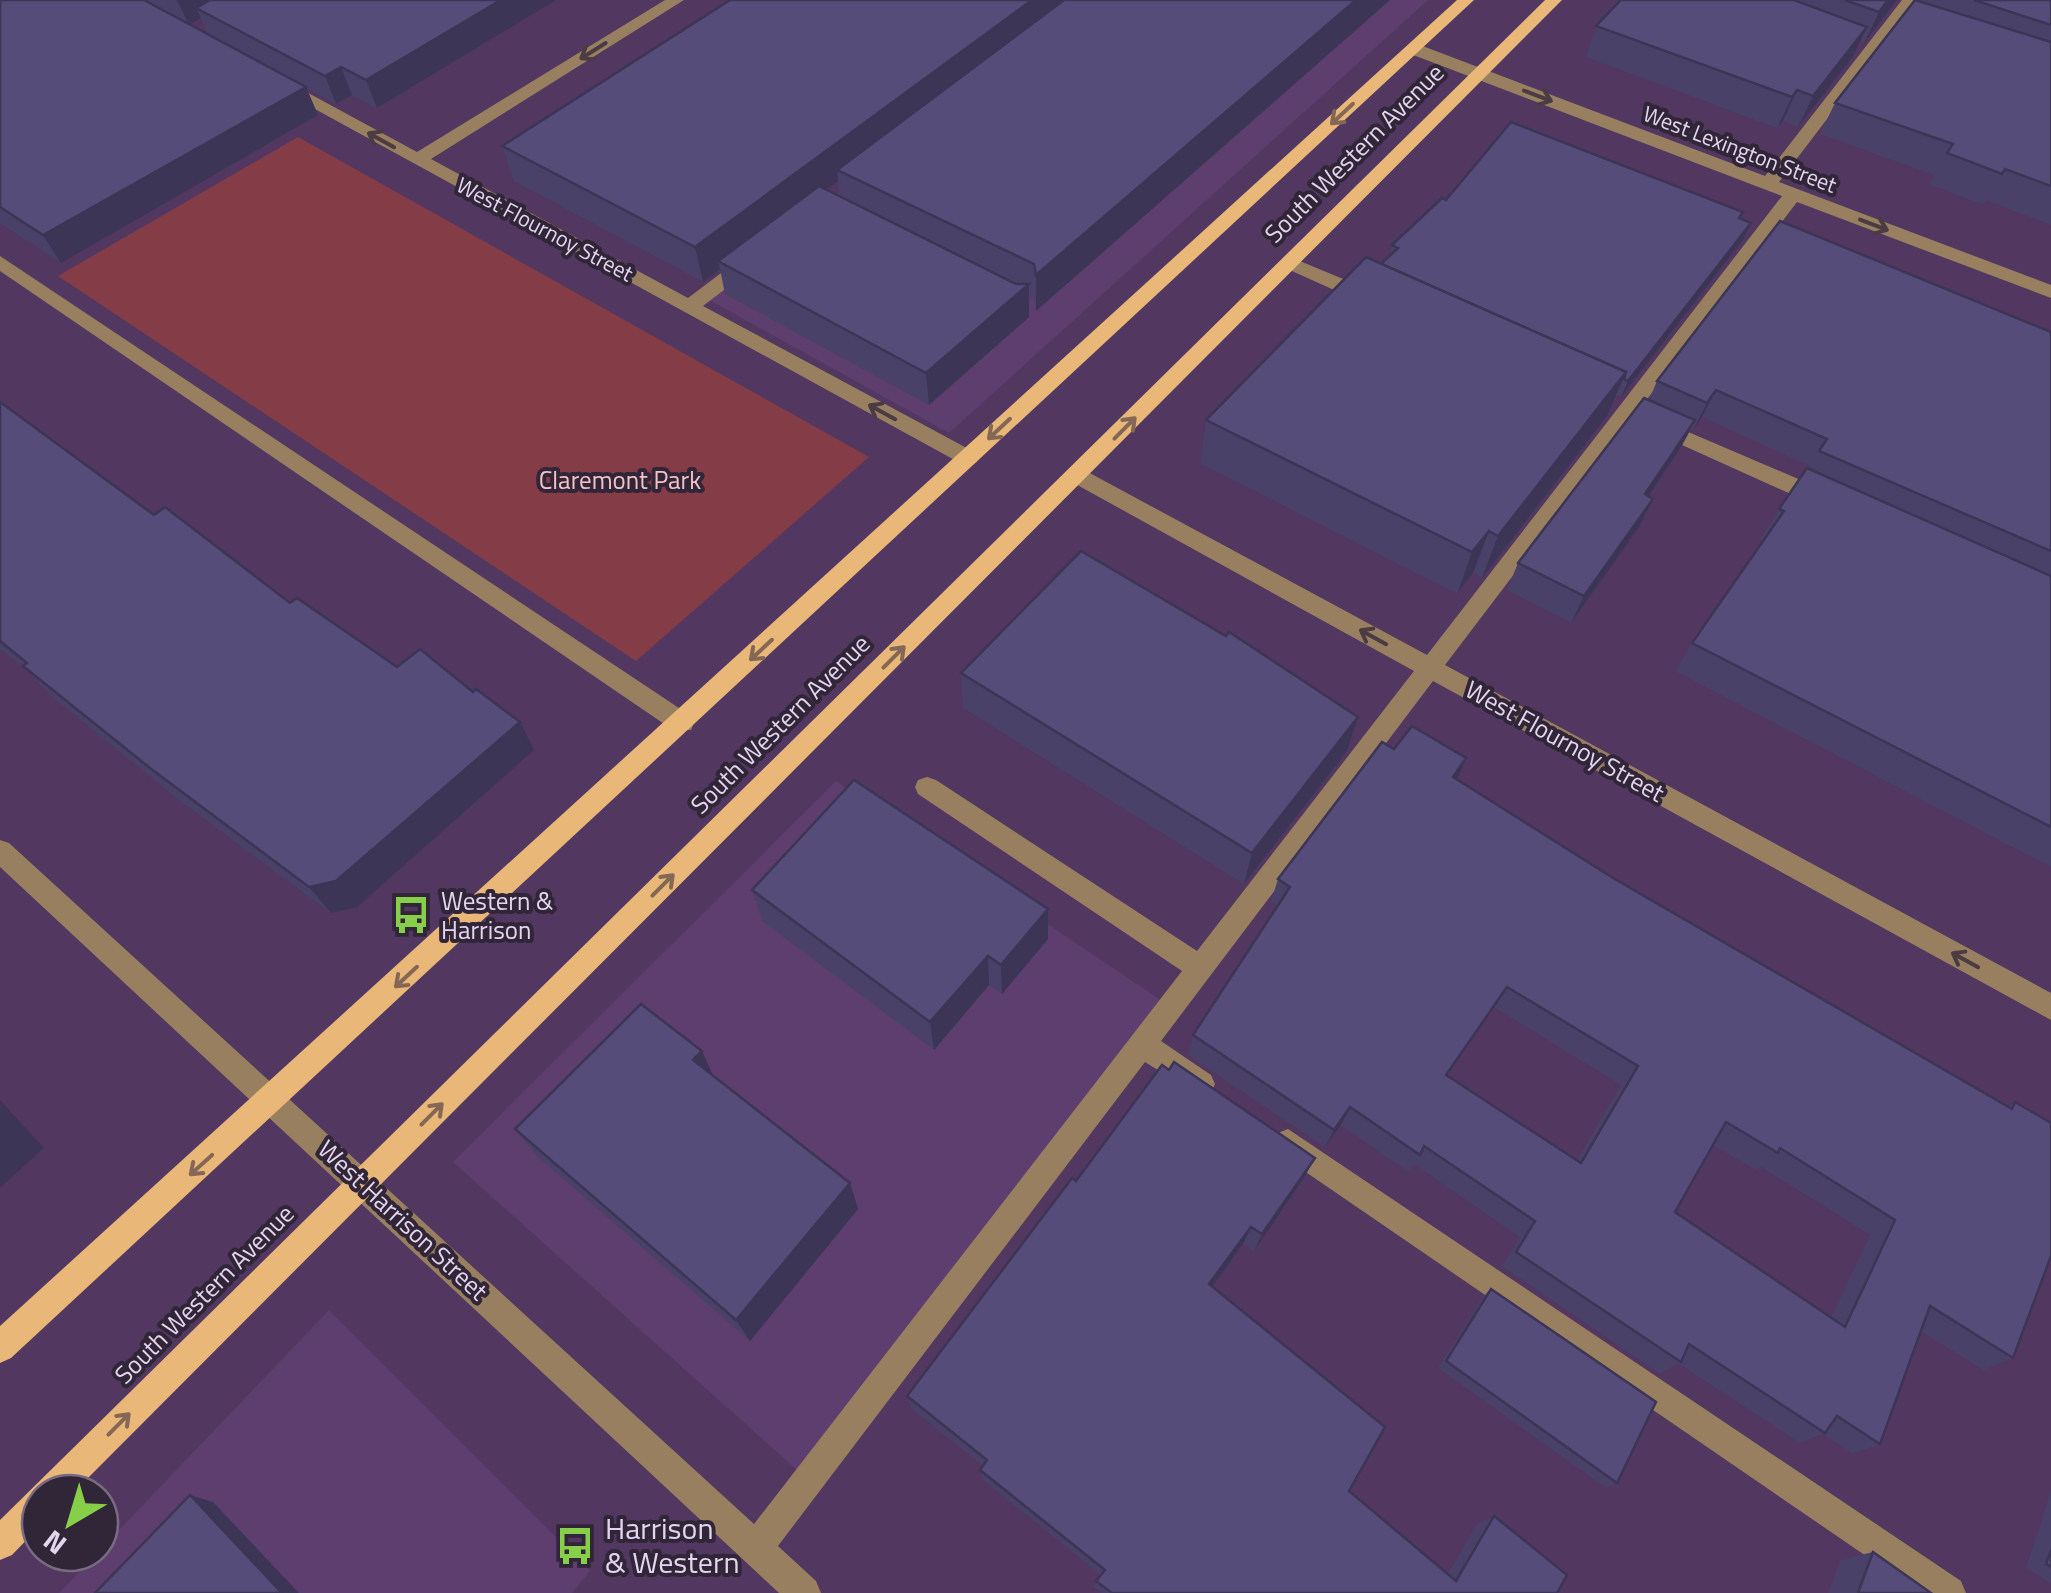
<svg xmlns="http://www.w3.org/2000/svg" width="2051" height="1593" font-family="'Titillium Web',sans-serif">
	<rect width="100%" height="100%" fill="#523760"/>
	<g fill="#5d3e6e">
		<polygon points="1095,0 1428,0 949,433 702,296"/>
		<polygon points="836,781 1171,1007 808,1480 453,1162"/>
		<polygon points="329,1310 590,1571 572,1593 59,1593"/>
	</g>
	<polygon fill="#843d47" points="298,137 869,457 636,661 58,276"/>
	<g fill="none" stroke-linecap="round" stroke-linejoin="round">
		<g fill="#977f60" fill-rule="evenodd">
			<polygon points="665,0 684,0 431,159 688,298 741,258 755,258 755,266 703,306 976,453 979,458 976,463 960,463 273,86 288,82 417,152"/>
			<polygon points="1902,0 1918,0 1779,182 2051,285 2051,298 1797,202 1445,665 2051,993 2051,1020 1433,681 1161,1041 1211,1075 1215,1084 1211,1093 1201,1097 1145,1062 778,1546 816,1581 821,1593 779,1593 0,867 0,840 9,843 754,1524 1182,971 918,794 915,787 918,780 927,777 936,780 1197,951 1414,671 1070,481 1067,476 1070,471 1086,471 1427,655 1782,196 1408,53 1408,45 1420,45 1765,176"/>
			<polygon points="0,256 691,716 694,723 691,730 673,730 0,271"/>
			<polygon points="1290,257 1377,293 1380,298 1377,303 1363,303 1283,267 1280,263"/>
			<polygon points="1658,419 1831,493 1834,499 1823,507 1815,505 1651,431 1648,426"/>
			<polygon points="1288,1129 1961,1581 1966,1593 1920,1593 1278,1153 1274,1143 1278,1133"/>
		</g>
		<g fill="#e9b777" fill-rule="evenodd">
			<polygon points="1457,0 1474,0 11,1358 0,1363 0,1326"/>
			<polygon points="1545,0 1562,0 73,1493 40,1493 40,1526 12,1555 0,1560 0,1520"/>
		</g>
	</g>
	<g fill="#4a4169" fill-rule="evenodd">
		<path d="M0,0H556L377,108L352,95L336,104L306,88L318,115L61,263L0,223ZM201,18L209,35L190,24Z"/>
		<path d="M1390,0L1036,311L1034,300L1029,297V317L929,405L725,294L720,269L703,282L514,181L502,146ZM838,181L840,197L826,190Z"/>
		<polygon points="1621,0 1897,0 1864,43 1860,41 1852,58 1798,127 1783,121 1777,128 1586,57 1596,26"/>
		<polygon points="1919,0 2051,0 2051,225 1986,200 1983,205 1929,184 1934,175 1820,134 1835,103"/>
		<polygon points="1446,200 1740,218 1743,240 1621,397 1616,395 1607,416 1482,578 1473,573 1457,594 1200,463 1206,420 1381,264 1390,255 1392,245"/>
		<polygon points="2051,332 2051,867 1675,671 1692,643 1764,540 1761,538 1779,509 1810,466 1702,417 1693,430 1691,429 1680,449 1649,496 1653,499 1639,527 1571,623 1507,590 1518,563 1649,400 1657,381"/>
		<polygon points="0,402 154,515 290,603 534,750 357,907 331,913 174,796 50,695 28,671 0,649"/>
		<polygon points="961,673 1358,717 1347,751 1244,884 963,708"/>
		<path d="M1394,749L1466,758L1457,779L1613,878L2008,1107L2015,1102L2013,1358L1983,1370L1921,1331L1880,1444L1853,1454L1823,1434L1800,1443L1678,1363L1660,1374L1502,1266L1520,1237L1414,1164L1408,1172L1341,1125L1325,1147L1188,1055L1193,1035L1278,906L1271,902L1278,879ZM1494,1007L1621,1085L1577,1160L1447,1075ZM1713,1145L1756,1170L1761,1167L1870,1235L1831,1318L1675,1212Z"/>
		<polygon points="752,890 1048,939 1002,994 989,985 934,1050 762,921"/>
		<polygon points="702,1051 713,1076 850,1183 858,1209 750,1341 539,1158 515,1129"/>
		<polygon points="1305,1176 1254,1251 1243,1244 1212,1286 1349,1491 1448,1574 1477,1524 1494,1516 1557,1593 1102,1593 1093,1587 1101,1575 982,1479 980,1470 983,1466 911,1408 907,1396 1076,1181"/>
		<polygon points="1491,1289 1617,1483 1606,1488 1438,1368 1482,1298"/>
		<polygon points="2051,1491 2051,1584 2026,1568"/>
		<polygon points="1873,1552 1931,1593 1828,1593 1841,1560"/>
	</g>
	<g fill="#3c3555">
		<polygon points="177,0 237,0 196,8 201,18 189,25"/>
		<polygon points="501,0 556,0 377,108 366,80"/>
		<polygon points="1032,0 1079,0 837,170 838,181 725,265 718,261 720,269 703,282 695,247"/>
		<polygon points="1356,0 1390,0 1036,311 1036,275"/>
		<polygon points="1888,0 1897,0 1864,43 1879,12"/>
		<polygon points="1867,27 1852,58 1798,127 1813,96"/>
		<polygon points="341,67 352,95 336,104 325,76"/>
		<polygon points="306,87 318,115 61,263 43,235"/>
		<polygon points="1797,90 1783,121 1777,128 1792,97"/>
		<polygon points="1751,223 1743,240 1621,397 1628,381"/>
		<polygon points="1029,284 1029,317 929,405 926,373"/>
		<polygon points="1626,372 1607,416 1482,578 1498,536"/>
		<polygon points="1716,390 1702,417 1693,430 1707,403"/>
		<polygon points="1695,420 1680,449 1631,522 1645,494"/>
		<polygon points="1653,499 1639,527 1571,623 1584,596"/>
		<polygon points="1489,531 1473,573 1457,594 1472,552"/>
		<polygon points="1358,717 1347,751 1244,884 1252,853"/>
		<polygon points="520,722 534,750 357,907 331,913 309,887"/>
		<polygon points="1466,758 1456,782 1453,777"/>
		<polygon points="1048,909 1048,939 1002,994 1001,965"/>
		<polygon points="988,956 989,985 934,1050 930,1022"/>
		<polygon points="1507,987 1494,1007 1434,1093 1446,1075"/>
		<polygon points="702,1051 716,1082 693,1060"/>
		<polygon points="0,1100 44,1148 0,1188"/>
		<polygon points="1350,1107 1341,1125 1325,1147 1334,1130"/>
		<polygon points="1315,1158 1305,1176 1254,1251 1262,1234"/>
		<polygon points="850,1183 858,1209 750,1341 736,1320"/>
		<polygon points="1251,1227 1243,1244 1203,1299 1209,1284"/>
		<polygon points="190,1495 213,1502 299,1593 282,1593"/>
	</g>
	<g fill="#564c7a" stroke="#3c3555" stroke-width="2.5" fill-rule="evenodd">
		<polygon points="0,0 144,0 306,87 43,235 0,207"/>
		<polygon points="210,0 501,0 366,80 341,67 325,76 196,8"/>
		<polygon points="730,0 1032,0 695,247 502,146"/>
		<polygon points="1064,0 1356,0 1036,275 1034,264 837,170"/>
		<polygon points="1621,0 1794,0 1867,27 1813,96 1797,90 1792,97 1596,26"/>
		<polygon points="1845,0 1888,0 1879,12"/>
		<polygon points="1915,0 2051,42 2051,186 2005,169 2002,174 1947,153 1953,144 1835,103"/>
		<polygon points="1974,0 2051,0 2051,25"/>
		<polygon points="1511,122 1743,212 1739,218 1751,223 1628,381 1624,379 1626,372 1381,264 1398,248 1392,245 1442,198 1446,200"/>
		<polygon points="819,186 1016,284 1029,284 926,373 718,261"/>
		<polygon points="1780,221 2051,332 2051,551 1819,451 1827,439 1716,390 1707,403 1657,381"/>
		<polygon points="1366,257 1626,372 1498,536 1489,531 1472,552 1206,420"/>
		<polygon points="1644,398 1695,420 1645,494 1653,499 1584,596 1518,563"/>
		<polygon points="0,402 154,515 165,507 290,603 297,598 397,667 420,649 473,692 476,689 520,722 336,881 309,887 150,768 23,666 27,663 0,641"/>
		<polygon points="1807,468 2051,576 2051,827 1692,643 1784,511 1779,509"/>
		<polygon points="1081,551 1226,636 1229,632 1358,717 1252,853 961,673"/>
		<path d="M1412,726L1466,758L1453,777L1613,878L2012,1109L2015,1102L2051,1123V1256L2013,1358L1930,1306L1880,1444L1837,1416L1825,1433L1689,1344L1681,1362L1516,1252L1535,1221L1424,1146L1420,1155L1350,1107L1334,1130L1193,1035L1290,887L1278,879L1382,742L1394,749ZM1507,987L1638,1066L1581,1163L1446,1075ZM1726,1122L1778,1153L1780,1148L1895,1220L1845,1327L1675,1212Z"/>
		<polygon points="854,780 1048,909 1001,965 988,956 930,1022 752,890"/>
		<polygon points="641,1004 702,1051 693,1060 850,1183 736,1320 515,1129"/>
		<polygon points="1174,1062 1315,1158 1262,1234 1251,1227 1209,1284 1385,1427 1349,1491 1456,1581 1494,1516 1567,1575 1557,1593 1112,1593 1096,1581 1105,1570 980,1470 987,1460 907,1396 1072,1178 1076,1181 1162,1065 1169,1070"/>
		<polygon points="1491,1289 1656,1402 1617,1483 1446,1361"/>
		<polygon points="190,1495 282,1593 95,1593"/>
		<polygon points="2051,1550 2051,1567 2046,1564"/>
		<polygon points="1873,1552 1931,1593 1858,1593"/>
	</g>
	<defs><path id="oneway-shaft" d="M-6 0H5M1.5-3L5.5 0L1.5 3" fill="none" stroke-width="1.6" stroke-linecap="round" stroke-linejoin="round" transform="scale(2.5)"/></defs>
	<g stroke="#4a3c42">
		<use href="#oneway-shaft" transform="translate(593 51) rotate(148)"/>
		<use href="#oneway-shaft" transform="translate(1538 96) rotate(21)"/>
		<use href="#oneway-shaft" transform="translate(381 140) rotate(-151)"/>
		<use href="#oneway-shaft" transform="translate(1874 225) rotate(21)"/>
		<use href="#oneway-shaft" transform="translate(882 412) rotate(-151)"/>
		<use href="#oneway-shaft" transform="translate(1373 637) rotate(-151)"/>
		<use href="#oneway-shaft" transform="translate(1965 960) rotate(-151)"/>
	</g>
	<g stroke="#846754">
		<use href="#oneway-shaft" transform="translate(1342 114) rotate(137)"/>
		<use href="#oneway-shaft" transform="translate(1125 428) rotate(-45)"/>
		<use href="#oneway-shaft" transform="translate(999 429) rotate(137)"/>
		<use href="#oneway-shaft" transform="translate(761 650) rotate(137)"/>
		<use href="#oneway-shaft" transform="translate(894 657) rotate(-45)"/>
		<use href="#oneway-shaft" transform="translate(663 885) rotate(-45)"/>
		<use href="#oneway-shaft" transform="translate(406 977) rotate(137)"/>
		<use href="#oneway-shaft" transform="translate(432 1114) rotate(-45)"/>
		<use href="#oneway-shaft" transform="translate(201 1165) rotate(138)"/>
		<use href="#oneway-shaft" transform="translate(119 1424) rotate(-45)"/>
	</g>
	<defs>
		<g id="bus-bare" transform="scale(3)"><path d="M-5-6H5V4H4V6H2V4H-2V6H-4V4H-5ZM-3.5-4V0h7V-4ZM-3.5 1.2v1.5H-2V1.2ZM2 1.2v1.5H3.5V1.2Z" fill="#88cf49" stroke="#312538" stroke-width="2.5" paint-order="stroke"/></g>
	</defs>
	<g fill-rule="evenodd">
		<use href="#bus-bare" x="411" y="915"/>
		<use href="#bus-bare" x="575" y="1546"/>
	</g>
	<g text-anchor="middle" stroke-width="8" stroke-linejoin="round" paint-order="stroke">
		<g font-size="22" fill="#e4d5ee" stroke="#312538">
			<text transform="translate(1740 149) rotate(21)" y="8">West Lexington Street</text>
			<text transform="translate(545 229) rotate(28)" y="8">West Flournoy Street</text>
		</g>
		<g font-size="25" fill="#e4d5ee" stroke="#312538">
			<text transform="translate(1354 153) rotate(-45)" y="9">South Western Avenue</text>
			<text transform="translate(780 724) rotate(-45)" y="9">South Western Avenue</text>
			<text transform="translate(1565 741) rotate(29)" y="9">West Flournoy Street</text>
			<text transform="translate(403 1220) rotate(43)" y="9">West Harrison Street</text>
			<text transform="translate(204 1294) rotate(-45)" y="9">South Western Avenue</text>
		</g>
		<g font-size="25" fill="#f4c1c5" stroke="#312538">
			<text x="620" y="489">Claremont Park</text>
		</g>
		<g font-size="25" fill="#e4d5ee" stroke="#312538" text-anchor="start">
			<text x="441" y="910">Western &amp;<tspan x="441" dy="29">Harrison</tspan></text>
		</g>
		<g font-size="30" fill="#e4d5ee" stroke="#312538" text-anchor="start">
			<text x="605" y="1539">Harrison<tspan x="605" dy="34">&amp; Western</tspan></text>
		</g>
	</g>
	<g transform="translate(70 1523) rotate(218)"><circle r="48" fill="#312538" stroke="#796b81" stroke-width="2.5"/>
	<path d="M0-8L18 38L0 25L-18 38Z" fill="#88cf49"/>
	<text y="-15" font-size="28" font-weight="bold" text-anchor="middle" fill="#e4d5ee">N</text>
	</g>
</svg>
